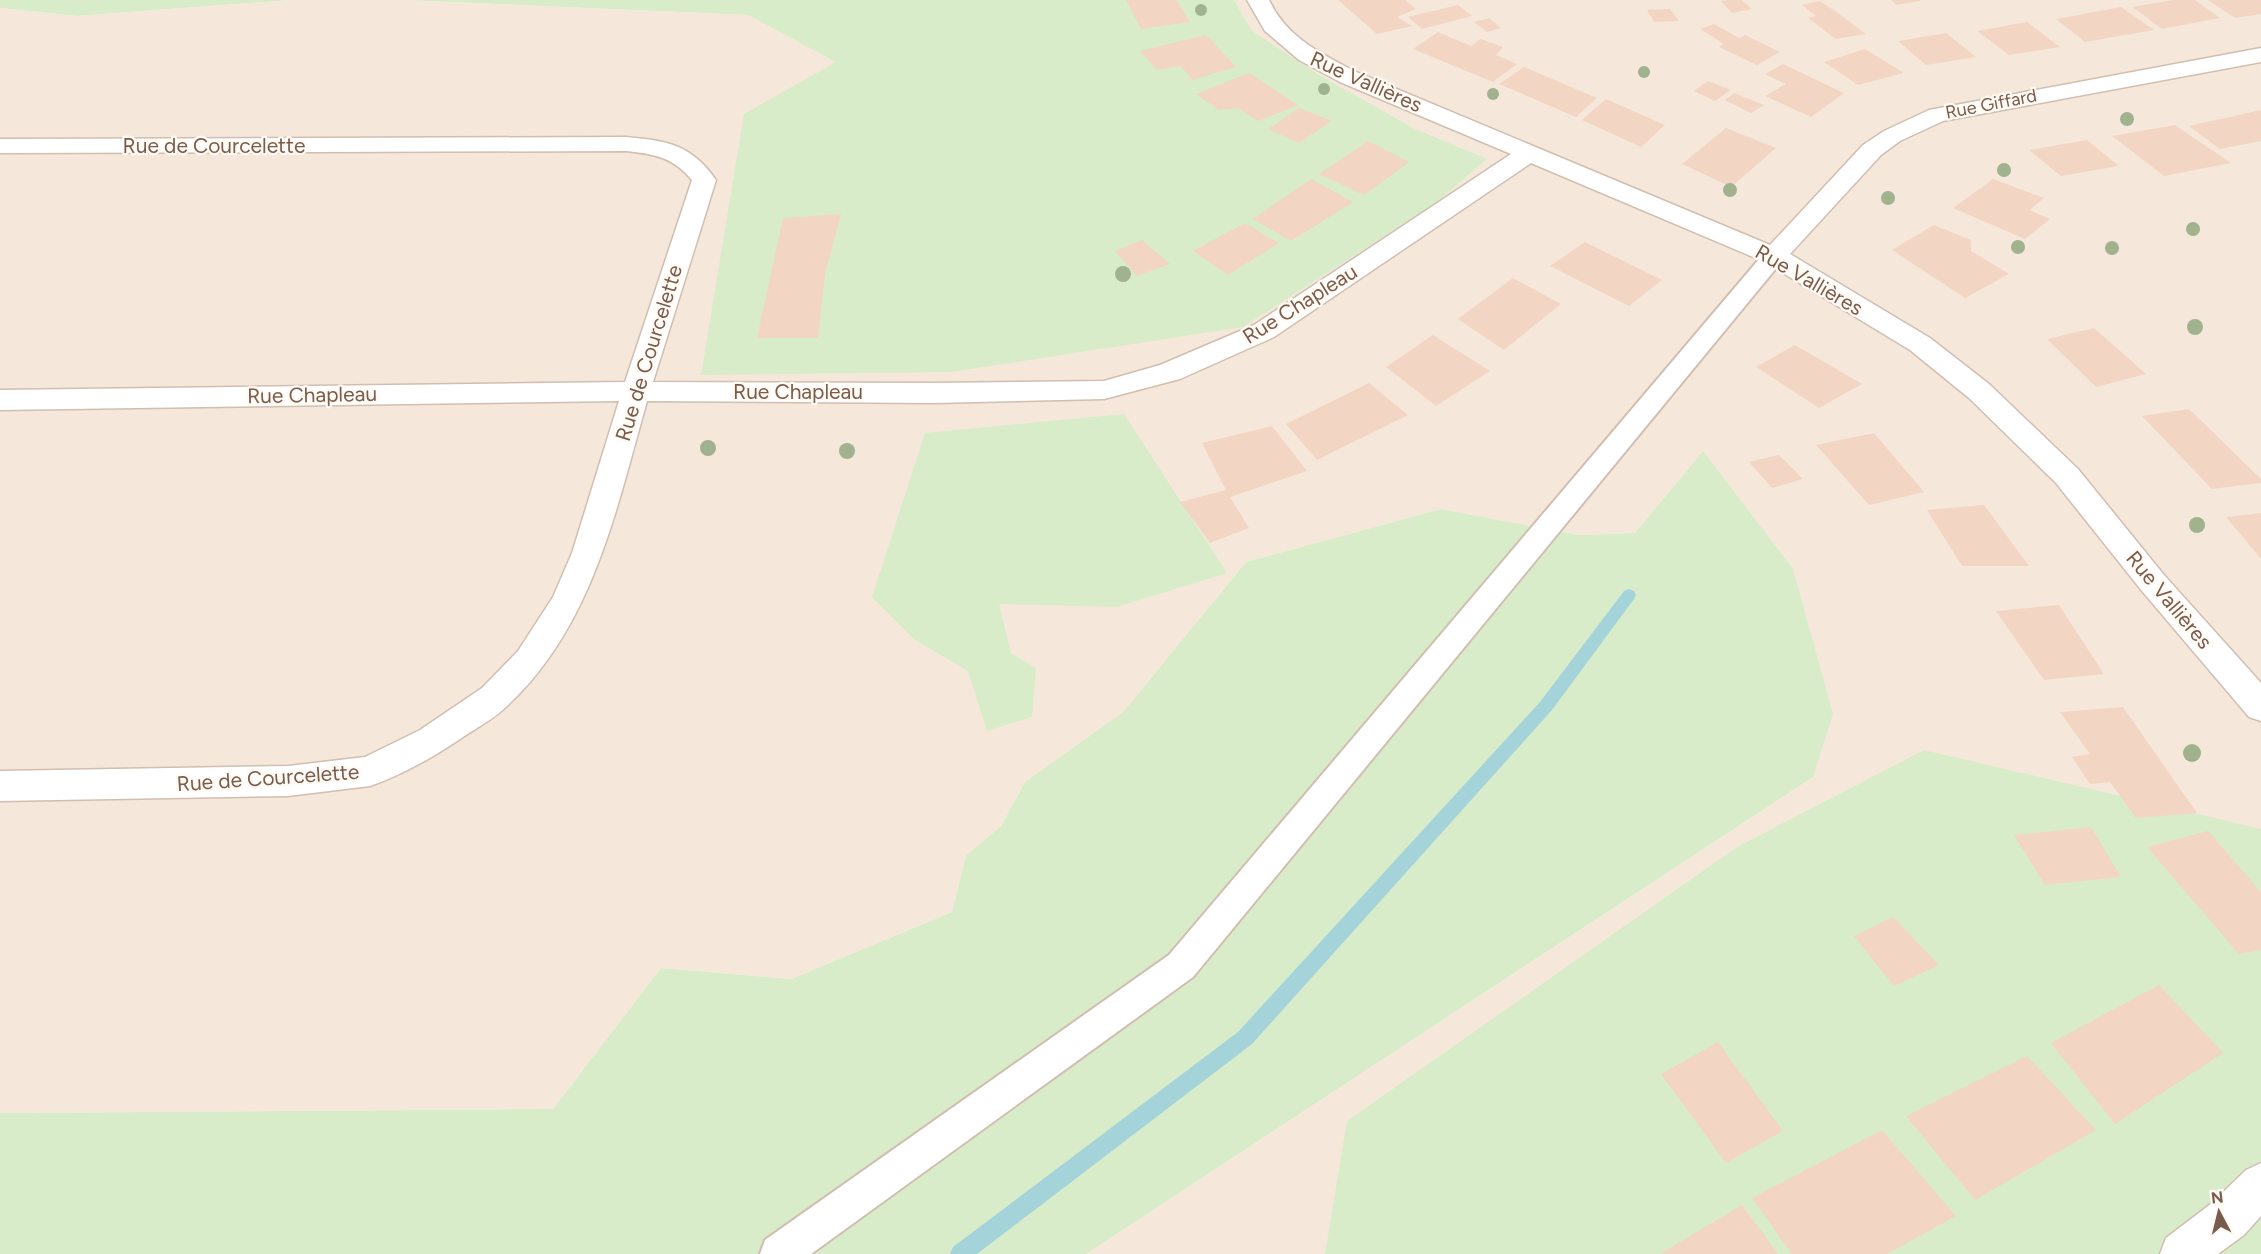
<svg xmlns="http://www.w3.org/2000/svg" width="2261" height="1254" font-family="Figtree,sans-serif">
	<rect width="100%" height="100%" fill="#fdf6ec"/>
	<polygon fill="#f5e8da" points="291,0 404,0 748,15 873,81 924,0 2261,0 2261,1254 1086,1254 1813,777 1703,451 1635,533 1579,535 1441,509 1246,562 1123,712 1025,782 1001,826 966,855 952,912 791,979 661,968 553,1109 0,1113 0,8 77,16"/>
	<g fill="#d8ecc9">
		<polygon points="0,0 291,0 77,16 0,8"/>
		<polygon points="404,0 1234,0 1252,31 1321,76 1413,128 1487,159 1433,205 1243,327 952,372 701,375 744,114 836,62 748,15"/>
		<polygon points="1124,414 1227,573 1117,607 999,604 1011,653 1036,668 1032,717 987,731 968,671 915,640 872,597 925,433"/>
		<polygon points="1703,451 1793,569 1833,714 1813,777 1086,1254 0,1254 0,1113 553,1109 661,968 791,979 952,912 966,855 1001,826 1025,782 1123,712 1246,562 1441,509 1579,535 1635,533"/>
		<polygon points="1924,750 2261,829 2261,1254 1325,1254 1347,1121 1737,847"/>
	</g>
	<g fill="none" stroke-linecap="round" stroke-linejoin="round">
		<polygon fill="#a5d3da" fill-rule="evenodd" points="1629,589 1634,591 1636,595 1634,599 1552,710 1252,1044 977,1254 950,1254 953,1247 1238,1032 1540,702 1624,591"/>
	</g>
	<g fill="#f3d5c3">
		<polygon points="1126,0 1177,0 1190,22 1141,29"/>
		<polygon points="1338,0 1405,0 1416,9 1397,17 1412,26 1377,34"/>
		<polygon points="1728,0 1742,0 1752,9 1732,13 1721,1"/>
		<polygon points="1891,0 1920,0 1920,1 1897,5"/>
		<polygon points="2173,0 2195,0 2220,18 2162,29 2132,7"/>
		<polygon points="2208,0 2261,0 2261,14 2235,18"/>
		<polygon points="1820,1 1835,11 1866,34 1836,39 1808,18 1816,16 1802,5"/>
		<polygon points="1458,5 1472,16 1422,29 1408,17"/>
		<polygon points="2121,7 2154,30 2085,42 2056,19"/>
		<polygon points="1670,9 1679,21 1654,22 1647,10"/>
		<polygon points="1489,18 1501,28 1487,32 1474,22"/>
		<polygon points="2027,22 2060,47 2009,55 1977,31"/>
		<polygon points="1714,24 1739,38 1745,35 1780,52 1757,65 1719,47 1724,44 1700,29"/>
		<polygon points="1438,32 1471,46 1481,39 1503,47 1496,55 1517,64 1493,82 1413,49"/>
		<polygon points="1946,33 1976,57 1926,65 1898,41"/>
		<polygon points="1206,35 1236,67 1192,80 1181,66 1157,70 1140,51"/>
		<polygon points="1865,49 1904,73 1858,85 1824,62"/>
		<polygon points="1783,64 1844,93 1811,117 1765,96 1786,84 1765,74"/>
		<polygon points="1524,67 1597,98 1576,117 1499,84"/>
		<polygon points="1249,73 1298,105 1258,121 1238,108 1219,110 1196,94"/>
		<polygon points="1708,81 1731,90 1715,101 1694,91"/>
		<polygon points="1734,93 1764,105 1751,113 1725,100"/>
		<polygon points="1606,99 1665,125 1641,147 1582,120"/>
		<polygon points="1299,108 1332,121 1299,143 1268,129"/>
		<polygon points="2261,110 2261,141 2220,149 2189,126"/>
		<polygon points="2175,125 2231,163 2164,176 2112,136"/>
		<polygon points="1726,128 1776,148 1731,187 1682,164"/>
		<polygon points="2087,140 2119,166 2061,176 2029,150"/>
		<polygon points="1368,141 1409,162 1364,195 1319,174"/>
		<polygon points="1311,179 1353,202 1291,241 1253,219"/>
		<polygon points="1993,179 2044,198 2030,210 2050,219 2025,239 1953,208"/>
		<polygon points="841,214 825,274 818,338 757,338 783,218"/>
		<polygon points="1245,223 1279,243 1228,275 1193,251"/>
		<polygon points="1934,225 1971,240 1971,251 2009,274 1965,298 1892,250"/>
		<polygon points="1142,240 1170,264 1137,276 1115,251"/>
		<polygon points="1585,242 1662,280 1629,306 1550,266"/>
		<polygon points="1513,278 1561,304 1504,350 1458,319"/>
		<polygon points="2094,328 2146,374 2096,387 2047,339"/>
		<polygon points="1433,335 1490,371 1436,406 1386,367"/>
		<polygon points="1795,345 1862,384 1819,408 1756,367"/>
		<polygon points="1369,383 1408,415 1317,460 1286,424"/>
		<polygon points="2189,409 2261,479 2261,483 2212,489 2142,416"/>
		<polygon points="1272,426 1307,471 1230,497 1249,528 1210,543 1180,502 1226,490 1202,443"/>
		<polygon points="1874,433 1924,492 1869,505 1816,445"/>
		<polygon points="1779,455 1803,479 1772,488 1749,462"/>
		<polygon points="1984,505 2029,566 1962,566 1927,510"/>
		<polygon points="2261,513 2261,559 2226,517"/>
		<polygon points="2059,605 2104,674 2044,680 1996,611"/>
		<polygon points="2123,707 2197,813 2136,818 2110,782 2090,784 2072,757 2090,754 2060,712"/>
		<polygon points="2091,827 2121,877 2045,885 2014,835"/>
		<polygon points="2208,831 2261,892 2261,950 2239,954 2147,847"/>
		<polygon points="1893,917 1939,965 1894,986 1854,936"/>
		<polygon points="2159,985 2223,1053 2115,1124 2051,1043"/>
		<polygon points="1718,1042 1783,1131 1726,1163 1661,1074"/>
		<polygon points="2027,1056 2096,1130 1975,1200 1906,1116"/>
		<polygon points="1882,1130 1956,1216 1887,1254 1792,1254 1752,1198"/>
		<polygon points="1742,1205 1778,1254 1660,1254"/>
	</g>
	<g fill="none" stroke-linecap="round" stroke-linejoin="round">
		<g stroke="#d1beb0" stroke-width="4">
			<polygon id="lane" points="1774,249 1782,251 1785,256 1782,261 1193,977 811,1254 760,1254 765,1240 1169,955 1766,251"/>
		</g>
		<g stroke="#d1beb0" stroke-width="3">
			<g id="street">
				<path d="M1247,0H1269C1286,37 1321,54 1356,72L1770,245L1863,145L1884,131L1929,110L2261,48V62L1943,121L1900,141L1881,155L1790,254L1930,338L1989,384L2078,469L2164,575L2261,683V721L2249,717L2142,591L2056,483L1969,398L1910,350L1765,262L1531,163L1274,337L1180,379L1104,399L934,403L647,401C616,510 593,626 507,706C496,717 480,726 466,735C437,755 404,774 370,786L288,796L0,801V771L288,766L365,757L420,730L482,688L518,651L553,597L572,553L619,401L0,410V390L625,382L692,180C673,157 654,154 626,151L0,153V139L626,137C667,141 691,144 716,180L653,382L934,383L1104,381L1160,365L1254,325L1511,154L1340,82L1299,60L1265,31Z"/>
				<polygon points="2261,1163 2261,1216 2244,1235 2218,1254 2160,1254 2166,1238 2212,1203 2246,1170"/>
			</g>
		</g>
		<use href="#lane" fill="#fff" fill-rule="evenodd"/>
		<use href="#street" fill="#fff" fill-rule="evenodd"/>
	</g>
	<g fill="#a0b28e">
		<circle cx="1201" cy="10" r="6"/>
		<circle cx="1644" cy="72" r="6"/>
		<circle cx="1324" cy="89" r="6"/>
		<circle cx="1493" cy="94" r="6"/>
		<circle cx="2127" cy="119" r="7"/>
		<circle cx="2004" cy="170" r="7"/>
		<circle cx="1730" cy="190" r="7"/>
		<circle cx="1888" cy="198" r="7"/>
		<circle cx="2193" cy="229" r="7"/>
		<circle cx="2018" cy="247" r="7"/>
		<circle cx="2112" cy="248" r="7"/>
		<circle cx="1123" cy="274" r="8"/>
		<circle cx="2195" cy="327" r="8"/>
		<circle cx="708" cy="448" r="8"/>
		<circle cx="847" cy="451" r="8"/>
		<circle cx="2197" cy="525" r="8"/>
		<circle cx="2192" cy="753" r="9"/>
	</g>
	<g text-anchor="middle" stroke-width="4.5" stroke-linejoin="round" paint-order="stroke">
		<g font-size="18" fill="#7a5c4d" stroke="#fffaf3">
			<text transform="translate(1991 104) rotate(-11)" y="6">Rue Giffard</text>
		</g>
		<g font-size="21" fill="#7a5c4d" stroke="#fffaf3">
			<text transform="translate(1366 82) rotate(24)" y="7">Rue Vallières</text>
			<text x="214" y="153">Rue de Courcelette</text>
			<text transform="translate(1809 280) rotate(30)" y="7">Rue Vallières</text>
			<text transform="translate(1300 304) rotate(-32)" y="7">Rue Chapleau</text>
			<text transform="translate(649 353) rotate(-73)" y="7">Rue de Courcelette</text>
			<text x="798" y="399">Rue Chapleau</text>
			<text transform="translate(312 395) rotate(-1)" y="7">Rue Chapleau</text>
			<text transform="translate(2169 600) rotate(50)" y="7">Rue Vallières</text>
			<text transform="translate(268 778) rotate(-4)" y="7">Rue de Courcelette</text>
		</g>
	</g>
	<g transform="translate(2219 1212) rotate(353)" stroke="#fffaf3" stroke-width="4.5" paint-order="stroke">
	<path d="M0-4.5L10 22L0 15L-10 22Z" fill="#7a5c4d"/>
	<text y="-9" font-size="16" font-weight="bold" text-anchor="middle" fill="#7a5c4d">N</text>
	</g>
</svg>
